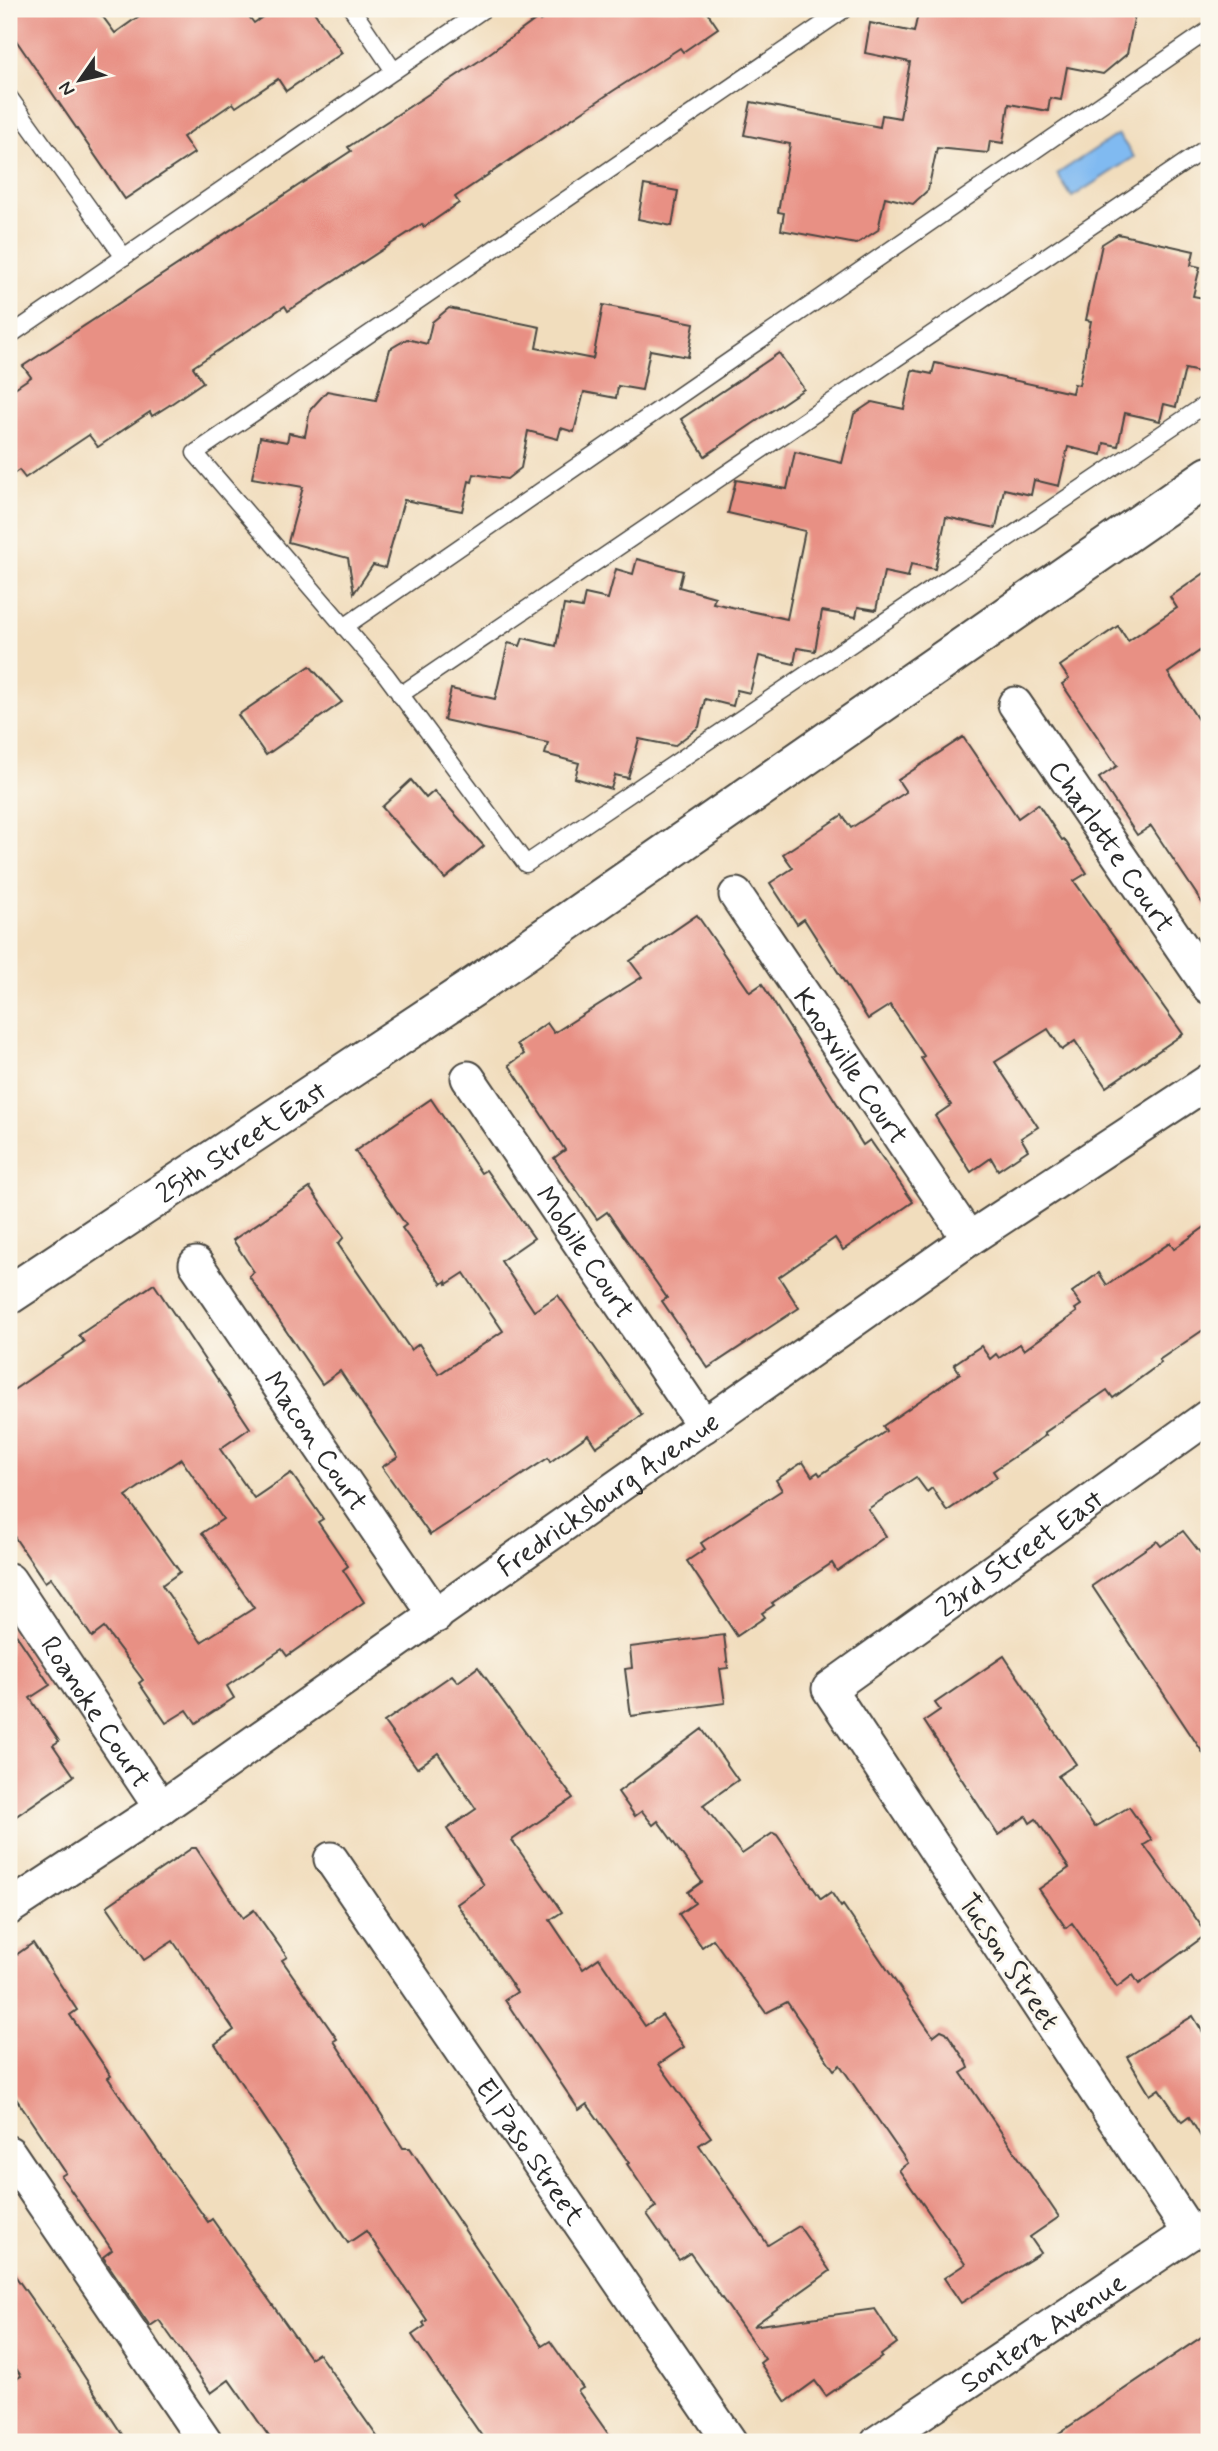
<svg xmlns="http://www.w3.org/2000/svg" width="1218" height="2451" font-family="Mynerve,sans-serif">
	<rect width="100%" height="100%" fill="#fbf7ec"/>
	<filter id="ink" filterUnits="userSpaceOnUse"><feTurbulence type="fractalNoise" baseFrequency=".0143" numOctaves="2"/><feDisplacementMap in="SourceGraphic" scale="14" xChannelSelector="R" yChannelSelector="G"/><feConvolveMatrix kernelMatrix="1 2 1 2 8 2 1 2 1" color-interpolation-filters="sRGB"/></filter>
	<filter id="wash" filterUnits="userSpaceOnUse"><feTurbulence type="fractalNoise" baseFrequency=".00686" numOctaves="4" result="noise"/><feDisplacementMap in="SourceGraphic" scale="28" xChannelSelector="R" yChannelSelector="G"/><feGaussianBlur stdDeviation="1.57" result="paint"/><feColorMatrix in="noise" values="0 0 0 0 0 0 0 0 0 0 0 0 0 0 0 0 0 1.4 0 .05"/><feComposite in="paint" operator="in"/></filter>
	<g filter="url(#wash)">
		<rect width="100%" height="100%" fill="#f1ddbd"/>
		<polygon fill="#80baf1" stroke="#56728e" stroke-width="2" points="1118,134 1134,157 1072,197 1057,174"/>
		<g id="blocks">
			<g fill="#e89084" fill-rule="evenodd">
				<polygon points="9,9 97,9 115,33 149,9 243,9 254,23 274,9 312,9 342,53 286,91 278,79 236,107 233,103 183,137 194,153 125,199 9,30"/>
				<polygon points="559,9 705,9 718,28 683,52 680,48 613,91 455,197 459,203 424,227 422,224 288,311 285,306 193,367 203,382 168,406 152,416 150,412 98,447 89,435 25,478 19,470 9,477 9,392 31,377 23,366 351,151 348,147 479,61 538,18 540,21"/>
				<polygon points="919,9 1136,9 1127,54 1103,74 1067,67 1061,100 1050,98 1048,111 1009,104 1003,143 990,141 988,153 937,148 928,190 913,204 885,197 878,230 856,244 781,230 784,213 778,212 790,144 744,135 751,102 880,127 882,115 900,118 910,62 865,53 870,23 914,32"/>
				<polygon points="644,185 678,191 672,226 638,219"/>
				<polygon points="1118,234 1194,251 1191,265 1200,267 1193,296 1209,299 1209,374 1185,369 1176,407 1164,404 1160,421 1125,413 1118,446 1104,443 1102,455 1068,447 1059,486 1034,480 1031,495 1004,489 996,528 946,517 935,569 911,564 908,577 884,572 876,610 858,607 856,617 822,611 815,651 797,648 794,664 759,656 750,693 737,690 733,706 705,699 699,727 674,746 639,739 628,778 615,775 611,789 575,778 579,763 545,754 548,743 444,720 451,689 495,699 508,643 520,646 523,638 556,646 564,605 582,608 585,594 608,599 616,569 633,574 637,559 683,571 679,587 715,597 713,603 787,619 805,531 728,513 736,480 787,489 795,452 842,463 854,414 872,402 904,409 912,370 932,374 935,363 1072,393 1074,384 1079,385 1091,321 1086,320 1102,244"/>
				<polygon points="603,305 694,323 688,357 650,350 642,390 618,386 616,398 584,392 574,432 561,428 558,439 528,431 521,468 507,479 474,474 472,482 469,481 462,511 404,500 385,568 373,565 354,593 348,558 288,542 303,487 252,478 260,437 287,442 289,433 305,436 310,410 327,391 376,400 390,349 407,339 427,344 432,322 449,308 540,327 536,348 593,359"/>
				<polygon points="779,353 804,389 705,456 681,419"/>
				<polygon points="1209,570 1209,656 1204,648 1168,673 1209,737 1209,913 1151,826 1137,835 1099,778 1117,766 1062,684 1069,679 1060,666 1118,626 1128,641 1177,608 1170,597"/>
				<polygon points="310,666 342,702 266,755 238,715"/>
				<polygon points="963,737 1018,818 1038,804 1062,840 1064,839 1087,873 1074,881 1183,1034 1106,1087 1075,1041 1062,1050 1048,1029 995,1062 1038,1127 1021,1138 1028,1150 998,1170 991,1158 971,1172 935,1116 951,1105 921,1058 924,1056 890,1005 868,1019 804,919 797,924 770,883 793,868 783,854 842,815 851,828 906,792 898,780"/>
				<polygon points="411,780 426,798 434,791 484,846 445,879 382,807"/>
				<polygon points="697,915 750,992 762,984 863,1145 870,1140 913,1202 843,1250 835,1238 779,1277 799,1308 708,1368 662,1301 667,1298 607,1212 597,1219 554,1158 565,1150 509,1065 524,1054 517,1044 547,1023 554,1033 642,977 630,961"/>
				<polygon points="431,1099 481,1173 486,1170 534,1238 501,1261 534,1311 558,1295 642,1415 596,1447 588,1435 550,1462 548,1458 430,1535 382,1467 398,1457 340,1371 322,1384 249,1276 254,1272 233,1240 310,1188 344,1237 338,1244 411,1350 419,1344 439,1374 503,1331 464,1273 447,1284 446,1281 442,1284 402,1228 406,1225 355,1151"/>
				<polygon points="1209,1224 1209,1326 1159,1360 1161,1363 1113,1398 1107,1390 1044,1433 1046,1435 993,1471 997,1477 947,1511 932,1488 927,1492 916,1477 868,1509 886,1536 837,1571 832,1563 772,1603 774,1605 762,1613 765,1617 737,1636 687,1561 705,1549 701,1543 782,1490 776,1480 803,1462 812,1476 818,1472 820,1475 886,1431 883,1426 960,1373 954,1364 981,1346 990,1359 996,1354 999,1358 1020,1344 1024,1350 1077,1312 1075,1309 1081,1305 1072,1292 1099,1273 1107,1285 1170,1243 1174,1249"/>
				<path d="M154,1284L250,1428L220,1449L254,1498L291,1473L323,1519L318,1522L348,1566L343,1570L364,1602L287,1656L282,1649L227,1686L234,1698L196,1723L187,1710L166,1723L139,1683L143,1680L104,1628L92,1637L51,1578L45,1582L9,1529V1393L84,1342L79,1335ZM181,1459L223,1519L202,1533L254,1608L201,1642L162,1585L180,1572L126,1496Z"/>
				<polygon points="1183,1531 1209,1564 1209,1762 1092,1586 1157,1541 1161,1546"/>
				<polygon points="9,1624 50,1685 30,1698 59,1741 53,1745 74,1776 9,1821"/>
				<polygon points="724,1635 728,1668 720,1669 725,1703 631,1716 625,1669 632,1668 630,1647"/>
				<polygon points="1004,1656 1076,1764 1058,1776 1095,1827 1129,1807 1152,1840 1144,1845 1207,1934 1139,1984 1133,1975 1117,1987 1072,1923 1066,1928 1039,1889 1069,1868 1036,1819 1030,1823 1026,1816 998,1835 924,1721 940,1710 935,1703"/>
				<polygon points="478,1667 573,1798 512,1840 562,1912 550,1920 583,1969 599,1958 645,2026 662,2015 684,2047 659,2064 711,2137 699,2145 768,2245 799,2226 830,2271 753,2326 875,2309 897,2343 881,2355 882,2357 826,2396 815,2381 786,2402 760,2363 765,2359 690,2253 679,2260 647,2214 656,2207 627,2164 629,2163 587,2104 579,2110 515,2015 505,2000 517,1992 457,1904 484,1885 447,1829 476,1809 438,1753 417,1768 384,1722 452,1675 458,1682"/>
				<polygon points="702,1729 738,1780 703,1805 742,1854 773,1833 777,1835 821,1899 831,1892 841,1907 843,1905 933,2036 941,2030 946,2032 967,2063 969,2068 961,2073 1059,2217 1030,2237 1041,2253 961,2303 944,2278 965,2264 899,2170 908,2163 840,2065 834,2070 787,2002 766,2013 713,1939 702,1947 679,1914 695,1903 688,1892 702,1882 658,1821 653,1825 642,1811 635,1816 618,1792"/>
				<polygon points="192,1848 196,1848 243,1918 254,1910 287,1957 282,1960 337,2039 334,2041 403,2148 410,2148 542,2346 550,2341 583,2388 578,2391 614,2442 486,2442 412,2335 425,2326 423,2323 427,2320 366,2231 348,2243 215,2044 234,2030 173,1941 144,1960 107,1906"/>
				<polygon points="33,1943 77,2010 70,2015 111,2076 108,2078 166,2163 208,2222 212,2219 310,2358 318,2353 381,2442 273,2442 229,2380 211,2393 159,2320 150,2326 139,2310 103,2257 112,2250 61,2176 66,2173 9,2088 9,1960"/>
				<polygon points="1193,2016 1209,2042 1209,2150 1189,2117 1182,2122 1159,2089 1150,2095 1127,2057"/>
				<polygon points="9,2267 65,2347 127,2442 9,2442 9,2384 21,2376 9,2358"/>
				<polygon points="1209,2332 1209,2431 1193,2442 1046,2442"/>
			</g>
		</g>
	</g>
	<g filter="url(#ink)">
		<use href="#blocks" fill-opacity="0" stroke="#494641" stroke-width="2"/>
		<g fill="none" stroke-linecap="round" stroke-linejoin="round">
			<g stroke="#494641" stroke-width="19">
				<g id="service">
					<polyline points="352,9 394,71"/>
					<polyline points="845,9 195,453 386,675 526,864 1209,402"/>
					<polyline points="9,97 124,257"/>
					<polyline points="9,336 484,9"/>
					<polyline points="344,627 1209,30"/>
					<polyline points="400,695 1209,146"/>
				</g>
			</g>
			<g stroke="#494641" stroke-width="37">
				<g id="minor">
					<path id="s1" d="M1015,704L1209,987"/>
					<path id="s2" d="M736,895L969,1239"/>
					<path id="s3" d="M468,1078L704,1426"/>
					<path id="s4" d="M196,1264L436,1616"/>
					<path id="s5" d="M9,1580L161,1808"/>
					<path id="s6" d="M331,1859L730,2442"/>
					<path id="s7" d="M9,1908L161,1808L969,1239L1209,1081"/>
					<polyline points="9,2153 205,2442"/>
					<path id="s8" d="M1190,2233L829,1689L1209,1416"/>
					<path id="s9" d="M878,2442L1190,2233L1209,2227"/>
				</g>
			</g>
			<g stroke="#494641" stroke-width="42">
				<g id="tertiary">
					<path id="s10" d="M9,1295L472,988L1209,476"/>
				</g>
			</g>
			<use href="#service" stroke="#fff" stroke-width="16"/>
			<use href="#minor" stroke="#fff" stroke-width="33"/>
			<use href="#tertiary" stroke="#fff" stroke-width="38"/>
		</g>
	</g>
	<g text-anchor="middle" stroke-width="6" stroke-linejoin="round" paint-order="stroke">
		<g font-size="28" fill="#2b2b2b" stroke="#fbf7ec">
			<text dy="10" stroke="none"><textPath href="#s1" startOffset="172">Charlotte Court</textPath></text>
			<text dy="10" stroke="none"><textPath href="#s2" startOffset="206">Knoxville Court</textPath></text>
			<text dy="10" stroke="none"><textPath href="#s10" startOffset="278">25th Street East</textPath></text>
			<text dy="10" stroke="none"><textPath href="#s3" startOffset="210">Mobile Court</textPath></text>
			<text dy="10" stroke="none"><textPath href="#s4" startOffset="214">Macon Court</textPath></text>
			<text dy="10" stroke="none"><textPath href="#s7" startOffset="728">Fredricksburg Avenue</textPath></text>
			<text dy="10" stroke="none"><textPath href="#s8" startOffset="887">23rd Street East</textPath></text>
			<text dy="10" stroke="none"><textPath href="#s5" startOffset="158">Roanoke Court</textPath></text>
			<text transform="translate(1010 1961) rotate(56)" y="10">Tucson Street</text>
			<text dy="10" stroke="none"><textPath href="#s6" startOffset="354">El Paso Street</textPath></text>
			<text dy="10" stroke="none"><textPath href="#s9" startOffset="198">Sontera Avenue</textPath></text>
		</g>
	</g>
	<rect width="1218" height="2451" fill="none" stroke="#fbf7ec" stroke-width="35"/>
	<g transform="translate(80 80) rotate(236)" stroke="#fbf7ec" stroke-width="5" paint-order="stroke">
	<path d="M0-5L12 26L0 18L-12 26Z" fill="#2b2b2b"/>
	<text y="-10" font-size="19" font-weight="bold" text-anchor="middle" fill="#2b2b2b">N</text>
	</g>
</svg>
